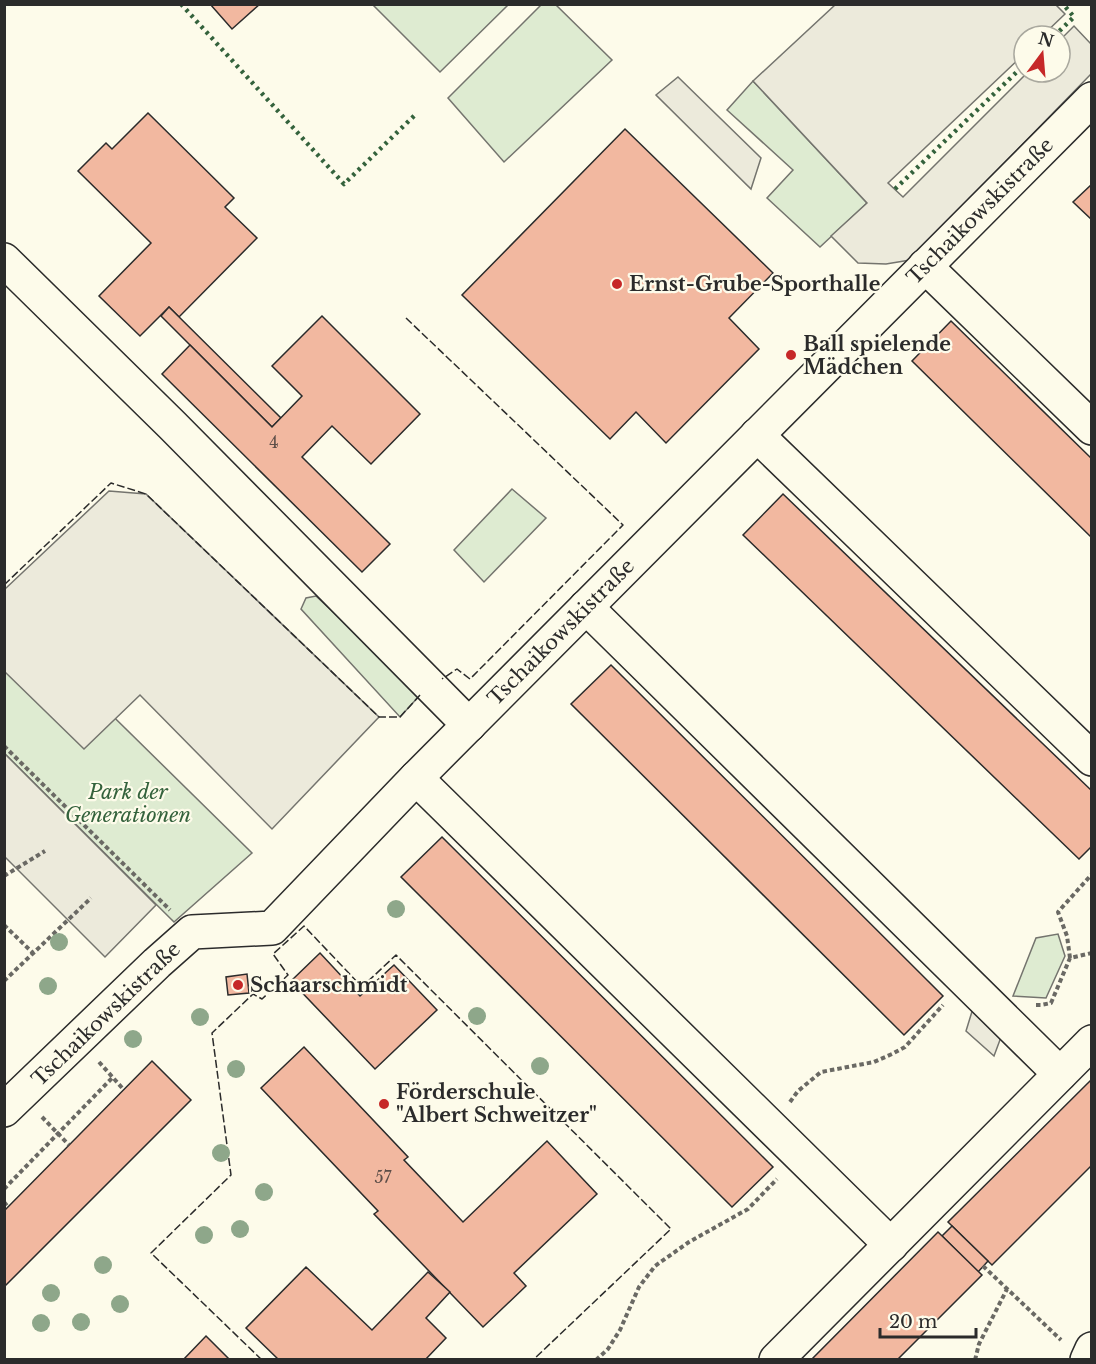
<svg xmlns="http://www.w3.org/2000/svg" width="1096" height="1364" font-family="'Libre Baskerville',serif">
	<rect width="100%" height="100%" fill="#fdfbea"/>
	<g fill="#deebd1" stroke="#74746e" stroke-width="1.5">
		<polygon points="373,5 508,5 440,72"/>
		<polygon points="541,5 556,5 612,60 504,162 448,98"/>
		<polygon points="753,81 867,203 820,247 767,198 793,170 727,110"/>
		<polygon points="512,489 546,518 484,582 454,550"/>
		<polygon points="316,596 421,694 400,717 301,609 306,598"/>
		<polygon points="4,609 252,853 174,922 5,754"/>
		<polygon points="1058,934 1065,956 1046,998 1013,996 1036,938"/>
	</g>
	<g fill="#eceadb" stroke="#74746e" stroke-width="1.5">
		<polygon points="835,5 1056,5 1065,14 1042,36 1024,36 1024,54 888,183 903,197 1028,72 1060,72 1060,40 1074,26 1091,44 1091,74 910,260 886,264 858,263 831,236 867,203 753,81"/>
		<polygon points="678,77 761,158 751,189 656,95"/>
		<polygon points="109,491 146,494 379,717 272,829 140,695 84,749 5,672 5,589"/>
		<polygon points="5,754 156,905 105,957 5,857"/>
		<polygon points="978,992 1007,1021 994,1056 966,1031"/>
	</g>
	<g fill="#f2b8a0" stroke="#2b2b2b" stroke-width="1.5">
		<polygon points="210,4 260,4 232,29"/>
		<polygon points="148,113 234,198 225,207 257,238 179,317 169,307 140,336 99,296 151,243 78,171 106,143 112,149"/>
		<polygon points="625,129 773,273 729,318 759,349 666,443 636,412 610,439 462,295"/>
		<polygon points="1092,184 1092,220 1073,202"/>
		<polygon points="169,307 281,418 272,427 161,316"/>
		<polygon points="322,316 420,414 371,464 332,426 302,457 390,544 362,572 162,374 190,345 272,427 302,396 272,366"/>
		<polygon points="951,321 1092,459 1092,538 912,361"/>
		<polygon points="783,494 1092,791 1092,846 1079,859 743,535"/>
		<polygon points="611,665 943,996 904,1035 571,704"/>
		<polygon points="442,837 773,1167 732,1207 401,877"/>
		<polygon points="320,953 360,996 394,965 437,1010 375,1069 291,981"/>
		<polygon points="247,974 249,993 228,995 226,977"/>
		<polygon points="304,1047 408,1157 404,1160 463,1222 547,1141 597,1194 514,1273 526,1286 483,1327 374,1214 378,1211 261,1088"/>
		<polygon points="152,1061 191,1100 4,1287 4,1211"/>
		<polygon points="1092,1079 1092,1165 992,1265 948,1222"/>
		<polygon points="952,1226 988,1261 978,1272 942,1236"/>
		<polygon points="938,1232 982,1275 897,1360 811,1360"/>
		<polygon points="306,1267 372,1330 428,1272 450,1292 426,1318 446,1338 425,1360 279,1360 246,1328"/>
		<polygon points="206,1336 230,1360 183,1360"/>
	</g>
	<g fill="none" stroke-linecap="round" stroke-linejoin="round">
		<g stroke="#2b2b2b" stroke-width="36">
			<g id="minor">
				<polyline points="4,260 172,425 469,725"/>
				<polyline points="925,266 1092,428"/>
				<polyline points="757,435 1092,759"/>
				<polyline points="586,607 1060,1074"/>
				<polyline points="416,778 891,1245"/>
				<polyline points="4,1110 157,963 192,932 272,928 416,778 1092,99"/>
				<polyline points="776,1360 1092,1042"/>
				<polyline points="1087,1360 1092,1349"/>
			</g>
		</g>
		<g stroke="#6a6964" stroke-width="4" stroke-dasharray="4.5 3" stroke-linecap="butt">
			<polyline points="4,746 170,910"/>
			<polyline points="4,876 45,851"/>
			<polyline points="4,925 33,953"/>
			<polyline points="1070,958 1067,936 1058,912 1092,874"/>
			<polyline points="4,981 91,898"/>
			<polyline points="1036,1005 1041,1005 1051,1003 1070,958 1092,953"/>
			<polyline points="99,1062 124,1090"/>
			<polyline points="790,1102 798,1091 821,1072 874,1062 892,1054 905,1047 943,1005"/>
			<polyline points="42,1117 69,1145"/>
			<polyline points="4,1189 113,1077"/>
			<polyline points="4,1202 8,1207"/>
			<polyline points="983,1266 1061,1340"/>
			<polyline points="596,1360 608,1349 620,1330 639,1287 655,1266 689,1242 748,1209 777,1179"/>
			<polyline points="975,1360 979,1344 1007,1289"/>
		</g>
		<use href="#minor" stroke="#fdfbea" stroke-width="33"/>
		<g stroke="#34623c" stroke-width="4.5" stroke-dasharray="3 4.5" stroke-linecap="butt">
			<polyline points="181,4 344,184 415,115"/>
			<polyline points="1054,36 1074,17 1063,4"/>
			<polyline points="895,189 1024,65"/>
		</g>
		<g stroke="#2b2b2b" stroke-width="1.5" stroke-dasharray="8 3" stroke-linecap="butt">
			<polyline points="406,318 623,525 470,679 457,669 442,679"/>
			<polyline points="4,585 111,483 146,494 379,717 400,717 420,695"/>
			<polyline points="262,1360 151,1253 231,1175 212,1033 253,994 262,999 288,975 273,954 304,926 362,987 396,955 671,1229 533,1360"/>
		</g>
	</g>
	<g fill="#8ea78a">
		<circle cx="396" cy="909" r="9"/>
		<circle cx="59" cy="942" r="9"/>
		<circle cx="48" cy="986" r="9"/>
		<circle cx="477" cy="1016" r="9"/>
		<circle cx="200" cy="1017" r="9"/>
		<circle cx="133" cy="1039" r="9"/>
		<circle cx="540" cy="1066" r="9"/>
		<circle cx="236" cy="1069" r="9"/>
		<circle cx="221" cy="1153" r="9"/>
		<circle cx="264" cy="1192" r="9"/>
		<circle cx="240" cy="1229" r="9"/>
		<circle cx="204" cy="1235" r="9"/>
		<circle cx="103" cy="1265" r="9"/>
		<circle cx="51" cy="1293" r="9"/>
		<circle cx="120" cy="1304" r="9"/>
		<circle cx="81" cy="1322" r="9"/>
		<circle cx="41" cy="1323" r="9"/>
	</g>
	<g fill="#c62828" stroke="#fdfbea" stroke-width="2">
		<circle cx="617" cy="284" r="6"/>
		<circle cx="791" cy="355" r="6"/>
		<circle cx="238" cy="985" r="6"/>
		<circle cx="384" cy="1104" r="6"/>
	</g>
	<g text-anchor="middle" stroke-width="4.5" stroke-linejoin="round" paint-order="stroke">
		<g font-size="16" fill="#5d4e48">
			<text x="274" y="448">4</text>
			<text x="383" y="1183">57</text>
		</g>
		<g font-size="20" fill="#2b2b2b" stroke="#fdfbea">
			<text transform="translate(980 211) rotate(-45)" y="7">Tschaikowskistraße</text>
			<text transform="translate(561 632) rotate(-45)" y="7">Tschaikowskistraße</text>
			<text transform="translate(106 1014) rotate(-44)" y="7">Tschaikowskistraße</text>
		</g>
		<g font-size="20" font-weight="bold" fill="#2b2b2b" stroke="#fdfbea" text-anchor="start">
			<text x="629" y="291">Ernst-Grube-Sporthalle</text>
			<text x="803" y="351">Ball spielende<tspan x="803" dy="23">Mädchen</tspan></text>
			<text x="250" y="992">Schaarschmidt</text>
			<text x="396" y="1099">Förderschule<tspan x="396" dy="23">"Albert Schweitzer"</tspan></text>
		</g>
		<g font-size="20" font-style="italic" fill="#34623c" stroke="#fdfbea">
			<text x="128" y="799">Park der<tspan x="128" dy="23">Generationen</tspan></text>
		</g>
	</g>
	<rect width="1096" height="1364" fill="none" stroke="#2b2b2b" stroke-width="12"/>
	<g transform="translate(1042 54) rotate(16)"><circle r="28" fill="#fdfbea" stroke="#a9a89e" stroke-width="1.5"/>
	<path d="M0-4.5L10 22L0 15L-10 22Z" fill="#c62828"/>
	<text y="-9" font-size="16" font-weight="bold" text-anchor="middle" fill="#2b2b2b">N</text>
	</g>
	<path d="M880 1328v9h96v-9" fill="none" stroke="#2b2b2b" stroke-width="3"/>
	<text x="889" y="1328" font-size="18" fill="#2b2b2b" stroke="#fdfbea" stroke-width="4.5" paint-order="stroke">20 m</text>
</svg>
